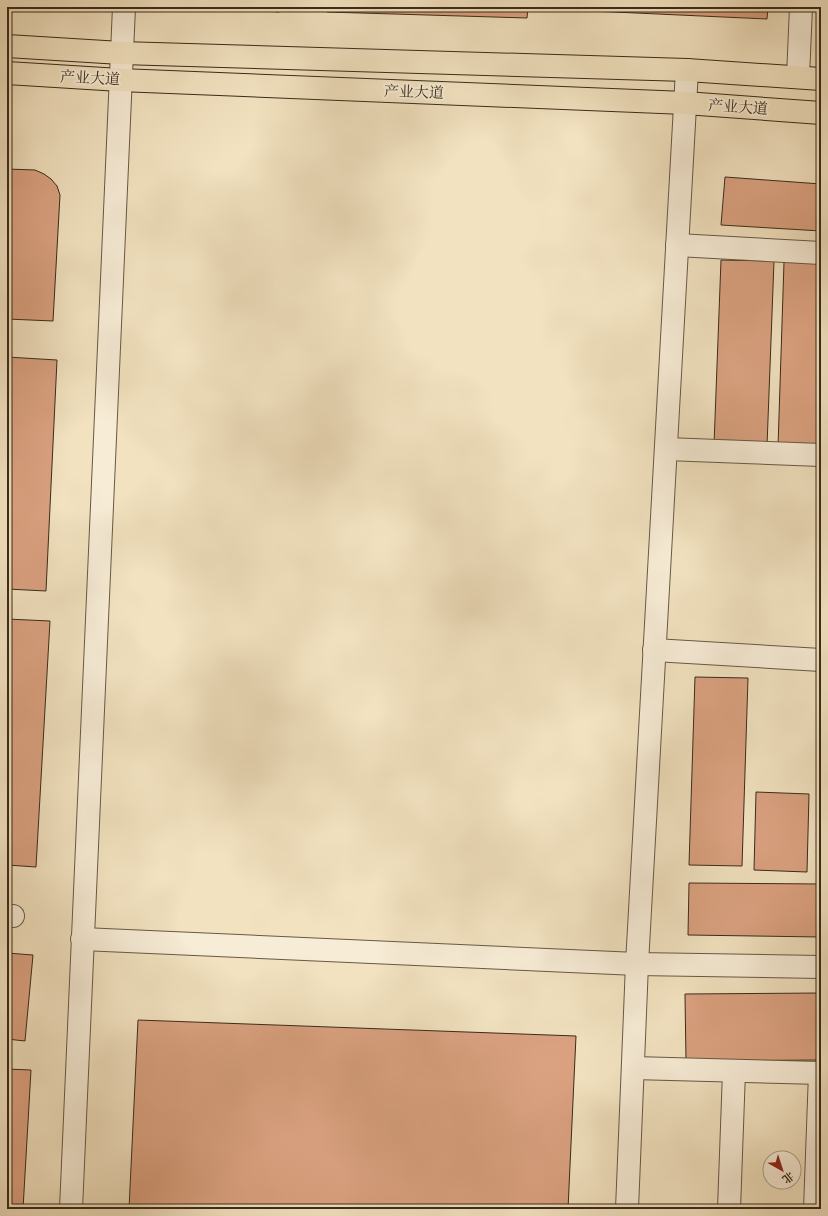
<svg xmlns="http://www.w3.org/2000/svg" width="828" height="1216" font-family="'Sorts Mill Goudy','Noto Serif SC',serif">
	<rect width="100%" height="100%" fill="#f2e2c0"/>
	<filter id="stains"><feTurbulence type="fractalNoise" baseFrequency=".005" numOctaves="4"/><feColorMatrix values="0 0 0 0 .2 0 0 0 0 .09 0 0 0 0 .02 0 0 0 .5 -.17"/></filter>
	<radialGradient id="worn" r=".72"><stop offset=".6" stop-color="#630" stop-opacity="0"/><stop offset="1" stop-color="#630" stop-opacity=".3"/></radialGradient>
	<g fill="#dba281" stroke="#392b19">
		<polygon points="216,7 279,7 279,12"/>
		<polygon points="327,7 528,7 527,18 327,12"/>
		<polygon points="570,7 768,7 767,19 570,10"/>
		<polygon points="7,169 35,170 44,174 51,179 57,186 60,195 53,321 7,319"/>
		<polygon points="725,177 821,184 821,231 721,225"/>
		<polygon points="721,260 774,261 767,446 714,445"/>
		<polygon points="784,262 821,263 821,448 778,447"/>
		<polygon points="7,357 57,360 46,591 7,589"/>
		<polygon points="7,619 50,621 36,867 7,865"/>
		<polygon points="695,677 748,678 742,866 689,865"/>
		<polygon points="756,792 809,794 807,872 754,870"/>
		<polygon points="689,883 821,884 821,937 688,935"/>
		<polygon points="7,953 33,955 25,1041 7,1039"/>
		<polygon points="821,993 821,1060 686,1061 685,994"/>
		<polygon points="138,1020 576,1036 568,1209 129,1209"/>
		<polygon points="7,1069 31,1070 23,1209 7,1209"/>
	</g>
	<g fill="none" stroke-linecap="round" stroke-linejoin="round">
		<g stroke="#675943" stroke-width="24">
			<g id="minor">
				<polyline points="798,77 801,7"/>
				<polyline points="677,245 821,253"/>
				<polyline points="666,449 821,455"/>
				<polyline points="654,650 821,660"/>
				<polyline points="7,916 13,916"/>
				<polyline points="82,939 637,964 821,967"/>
				<polyline points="633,1068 821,1073"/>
				<polyline points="71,1209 124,7"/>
				<polyline points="627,1209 637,964 687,70"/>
				<polyline points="729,1209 734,1071"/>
				<polyline points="815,1209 820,1073"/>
			</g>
		</g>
		<g stroke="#392b19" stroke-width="24">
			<g id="major">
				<polyline points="7,46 121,53 687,70 821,79"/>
				<polyline points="7,73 120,80 685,103 821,113"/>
			</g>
		</g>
		<use href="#minor" stroke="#f7ecd6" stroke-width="22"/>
		<use href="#major" stroke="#f2e2c0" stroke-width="22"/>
	</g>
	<g text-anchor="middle" stroke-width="4" stroke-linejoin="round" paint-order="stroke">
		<g font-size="15" fill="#392b19" stroke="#f7ecd6">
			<text transform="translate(90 78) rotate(3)" y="5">产业大道</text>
			<text transform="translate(414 92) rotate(2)" y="5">产业大道</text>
			<text transform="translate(738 107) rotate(4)" y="5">产业大道</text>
		</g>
	</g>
	<rect width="828" height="1216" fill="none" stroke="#f2e2c0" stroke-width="24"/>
	<rect x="8" y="8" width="812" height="1200" fill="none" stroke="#392b19" stroke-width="2"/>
	<rect x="12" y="12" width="804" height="1192" fill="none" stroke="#392b19"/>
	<g transform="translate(782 1170) rotate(141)"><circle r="19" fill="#f7ecd6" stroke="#ab9f8a"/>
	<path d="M0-3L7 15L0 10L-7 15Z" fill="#8f2418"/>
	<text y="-6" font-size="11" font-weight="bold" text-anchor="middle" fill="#392b19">北</text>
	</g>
	<rect width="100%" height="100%" filter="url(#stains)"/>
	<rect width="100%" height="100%" fill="url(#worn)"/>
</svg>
